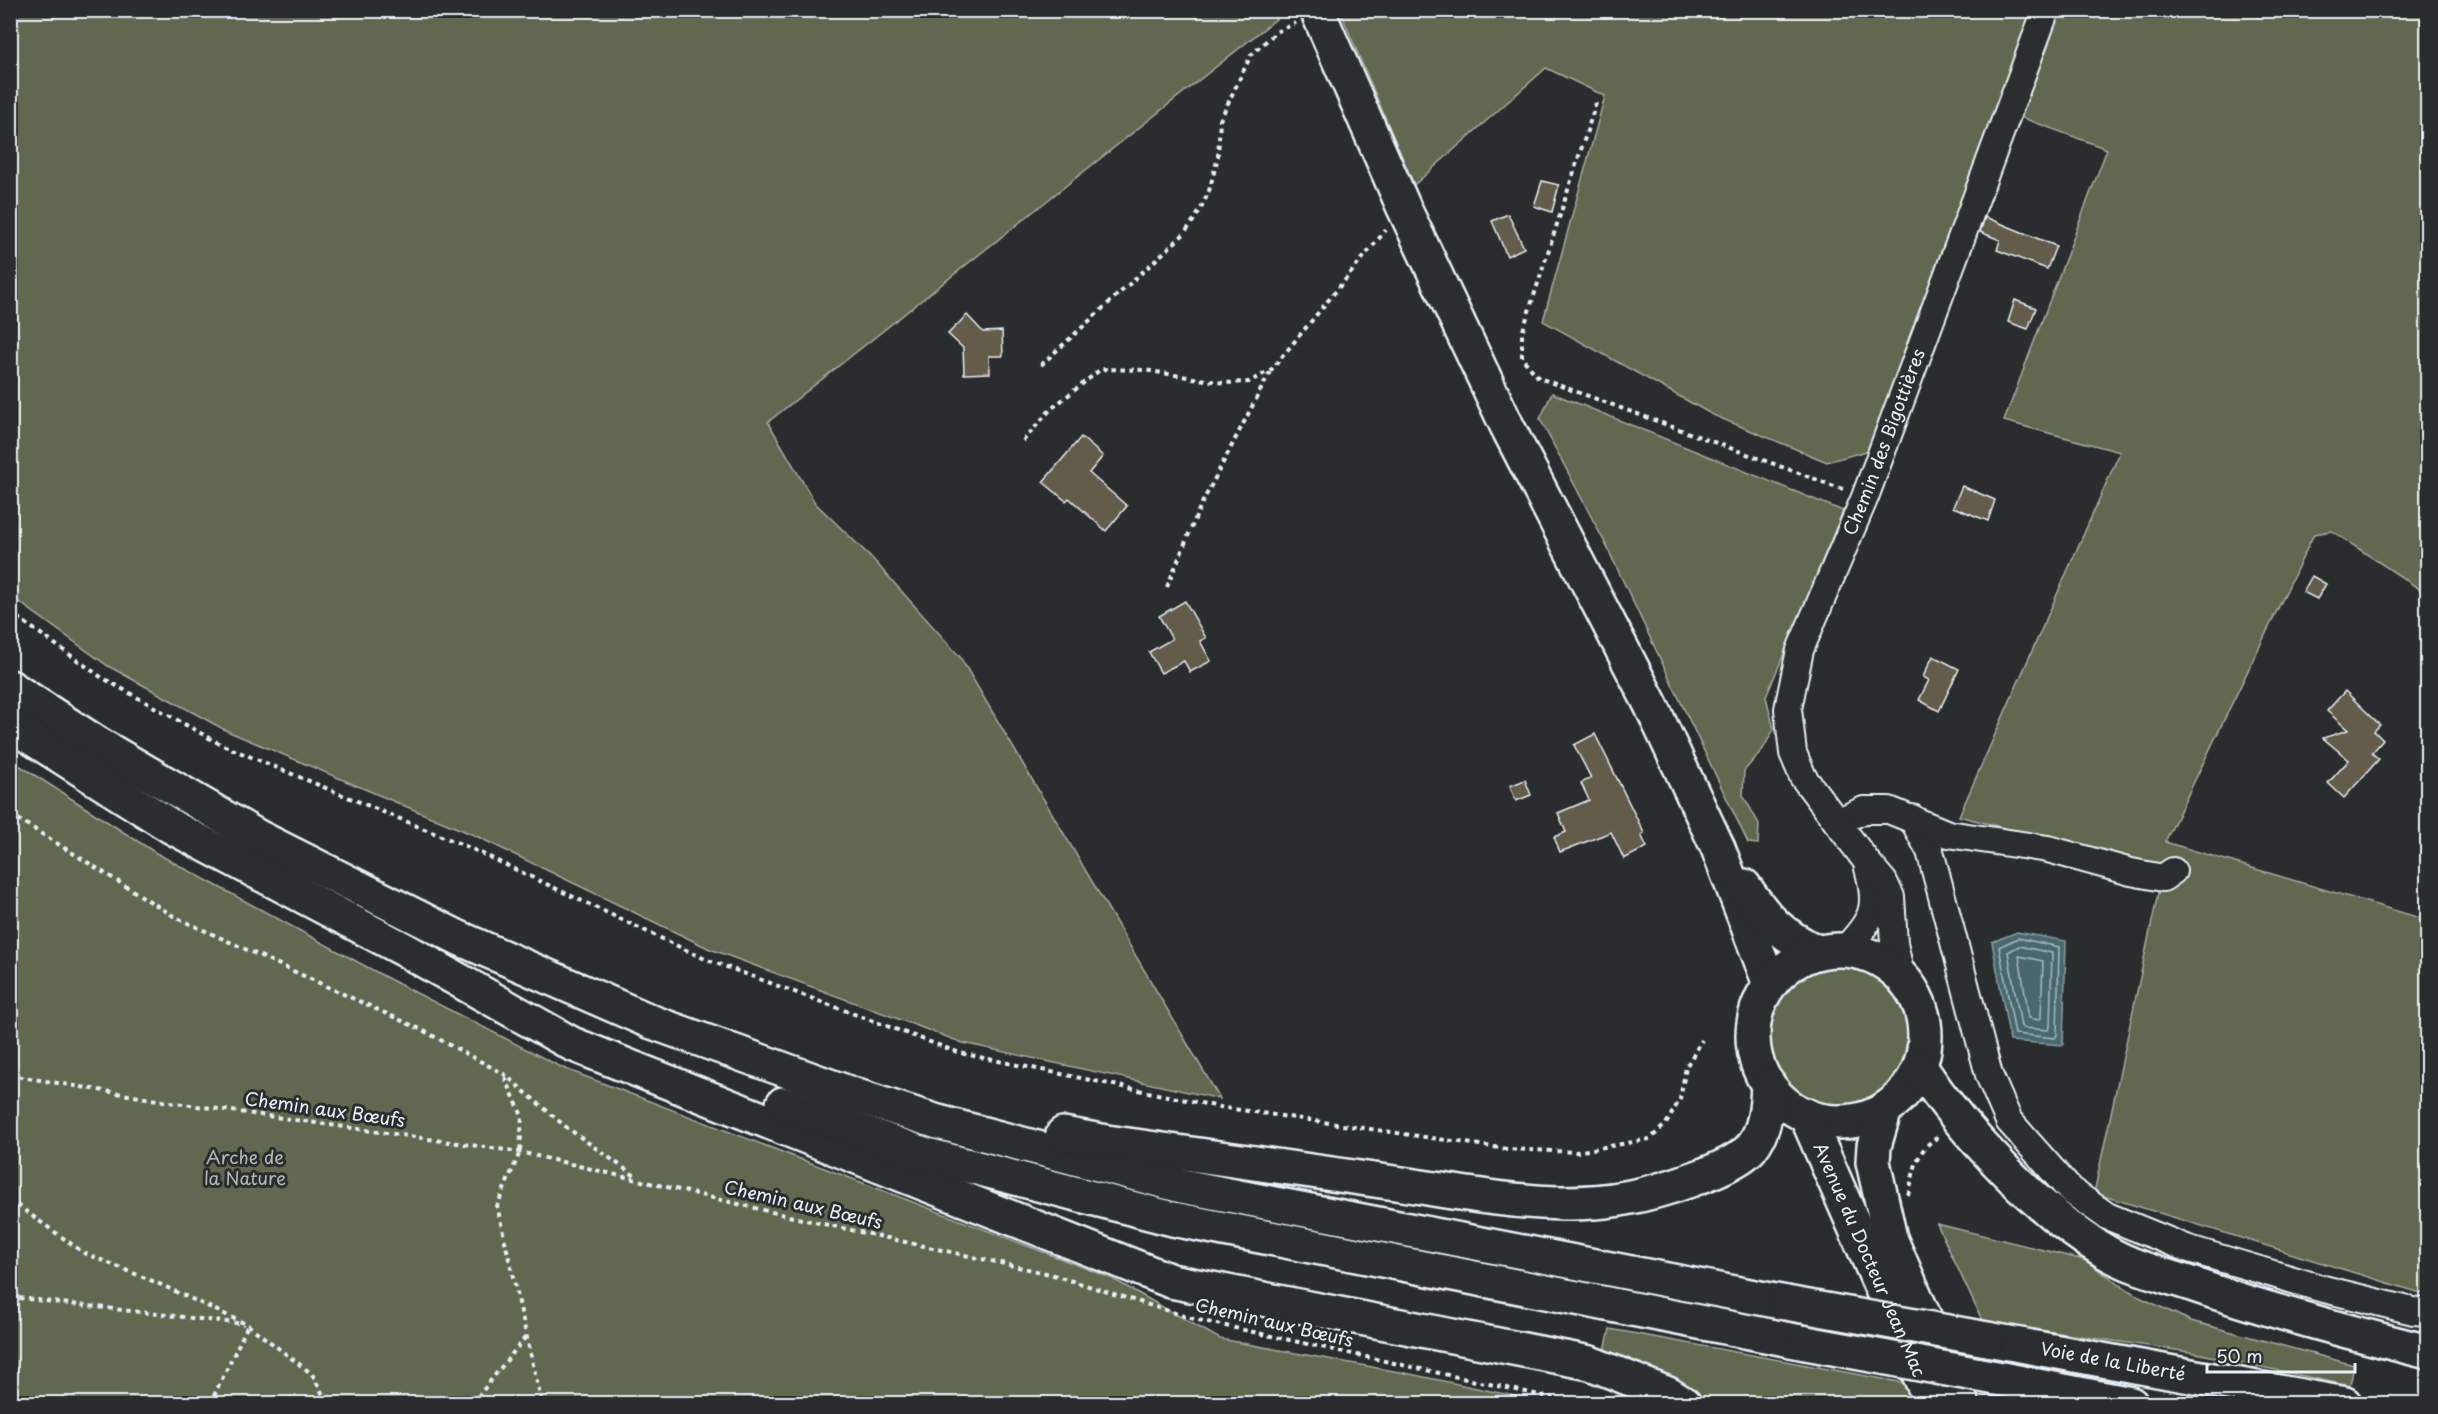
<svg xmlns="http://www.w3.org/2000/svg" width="2438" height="1414" font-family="'Playpen Sans',sans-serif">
	<rect width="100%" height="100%" fill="#2a2d2e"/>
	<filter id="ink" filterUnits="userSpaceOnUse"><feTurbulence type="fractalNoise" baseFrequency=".0167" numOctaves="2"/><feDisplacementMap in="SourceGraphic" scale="12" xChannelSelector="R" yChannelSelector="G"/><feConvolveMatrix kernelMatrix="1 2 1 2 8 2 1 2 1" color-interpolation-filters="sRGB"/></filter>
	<g filter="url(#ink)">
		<g fill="#60684f" stroke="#a4aca4" stroke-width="1.5">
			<polygon points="11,10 1295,11 1285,12 768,422 815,503 871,557 960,657 1220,1099 963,1043 710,949 476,836 227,731 108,666 11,596"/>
			<polygon points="1340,11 2037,11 1870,450 1827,462 1713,415 1543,321 1605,96 1546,68 1414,185"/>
			<polygon points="2057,11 2427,11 2427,594 2332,531 2314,534 2165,842 2427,920 2427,1295 2094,1193 2163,870 1959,816 2120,452 2004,421 2107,149 2015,115"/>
			<polygon points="1552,393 1843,511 1766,697 1774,729 1763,749 1744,771 1743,795 1759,824 1758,844 1748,843 1605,543 1540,419"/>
			<polygon points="11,760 156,853 391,980 563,1068 1111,1278 1220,1339 1410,1374 1547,1403 11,1403"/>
			<circle cx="1840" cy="1037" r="71"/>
			<polygon points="1937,1224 2084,1260 2139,1297 2191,1321 2354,1365 2350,1386 2196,1353 1983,1322"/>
			<polygon points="1610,1329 1910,1384 1919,1403 1702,1403 1646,1369 1605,1350"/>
		</g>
		<polygon fill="#4a676e" stroke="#899ea5" stroke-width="1.5" points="2017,932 2066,941 2063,1045 2010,1041 1992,942"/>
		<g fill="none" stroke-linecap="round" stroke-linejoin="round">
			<g stroke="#a9bac1" stroke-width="1.5">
				<polygon points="2018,938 2059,947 2057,1035 2055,1038 2015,1034 1999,947"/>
				<polygon points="2019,946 2052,953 2050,1027 2048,1030 2023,1028 2021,1026 2008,952"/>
				<polygon points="2019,956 2043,961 2041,1018 2039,1020 2029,1018"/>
			</g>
		</g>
		<g fill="#645b4c" stroke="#e8f1f8" stroke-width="1.5">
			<polygon points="1542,181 1559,185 1552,212 1534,206"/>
			<polygon points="1508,214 1524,248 1507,256 1492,221"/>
			<polygon points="1985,217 2056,246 2047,269 1997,250 2000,240 1980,232"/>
			<polygon points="2015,300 2036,308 2028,329 2008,322"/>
			<polygon points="967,315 983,332 1002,331 1003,356 989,356 990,373 964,374 963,348 948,334"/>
			<polygon points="1081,437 1103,456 1089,473 1127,506 1106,531 1069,498 1066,501 1043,482"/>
			<polygon points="1962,486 1995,500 1988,521 1953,507"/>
			<polygon points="2312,576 2326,584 2317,599 2303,592"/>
			<polygon points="1185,601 1206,638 1200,641 1211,661 1190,672 1184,661 1161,673 1149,652 1172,639 1159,616"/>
			<polygon points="1933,656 1959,669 1939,711 1919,700 1929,680 1923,677"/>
			<polygon points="2345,691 2380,725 2374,731 2383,740 2372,753 2379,759 2344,798 2328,783 2349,760 2323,738 2348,730 2327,711"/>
			<polygon points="1595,734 1644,833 1641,835 1647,847 1624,859 1611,832 1560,852 1554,837 1566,832 1558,813 1589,800 1581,783 1591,778 1574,745"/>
			<polygon points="1525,780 1531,795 1516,801 1510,786"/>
		</g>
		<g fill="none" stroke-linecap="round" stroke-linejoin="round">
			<g stroke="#e8f1f8" stroke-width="30">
				<g id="minor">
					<polyline points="1912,818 1930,851 1989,1075 2009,1121 2070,1190 2107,1216 2186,1248 2320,1288 2413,1311 2428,1312"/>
					<polyline points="1837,822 1864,810 1889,810 1948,834 2048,849 2131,872 2163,878 2173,871"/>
					<path d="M1844,950C1873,920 1879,908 1868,868"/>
					<path id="s1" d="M1901,976L1894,943L1891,897L1884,882L1867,862L1803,777L1793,753L1788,709L1800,650L1865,497L2046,10"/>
				</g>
			</g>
			<g stroke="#e8f1f8" stroke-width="38">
				<g id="major">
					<polyline points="1317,10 1404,208 1507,426 1651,705 1718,848 1770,984"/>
					<path d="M1744,886C1767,920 1780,934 1817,952"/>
					<circle cx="1839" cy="1036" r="86"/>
					<polyline points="1885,1109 1874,1146 1873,1162 1890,1238 1962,1404"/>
					<path id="s2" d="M1806,1115L1932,1404"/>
				</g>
			</g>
			<g stroke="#e8f1f8" stroke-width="38">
				<g id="highway">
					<polyline points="10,687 98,744 258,837 459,938 652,1022 860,1097 938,1122 1182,1186 1786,1303"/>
					<polyline points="10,724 172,827 407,951 572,1044 1171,1281 1590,1363 1668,1394 1684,1404"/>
					<path d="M1920,1067C1963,1132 2038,1212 2106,1252C2131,1267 2163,1275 2191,1284C2269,1311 2348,1332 2428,1352"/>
					<polyline points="783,1104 927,1155 1173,1219 1806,1343"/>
					<path d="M1063,1134L1107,1142C1203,1156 1299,1170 1395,1183C1450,1191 1506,1202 1562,1203C1583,1203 1605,1202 1625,1198C1655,1193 1732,1170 1751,1148C1766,1130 1767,1106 1768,1084"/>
					<path id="s3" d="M1987,1339L2345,1404"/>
					<polyline points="2007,1380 2131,1404"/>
				</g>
			</g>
			<g stroke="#e8f1f8" stroke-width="4" stroke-dasharray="4.5 4.5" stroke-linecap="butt">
				<polyline points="1596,103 1522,333 1522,358 1539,378 1845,490"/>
				<polyline points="1041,365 1184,234 1200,211 1209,191 1218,157 1220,120 1251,55 1276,32 1296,23"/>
				<polyline points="1023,441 1051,409 1101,369 1144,370 1224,383 1249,382 1272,369 1386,230"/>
				<polyline points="1167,587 1200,507 1271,370"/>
				<polyline points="10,612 101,677 220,744 470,848 705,959 960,1053 1220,1107 1507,1149 1576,1152 1650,1139 1666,1124 1680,1099 1686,1067 1702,1040"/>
				<polyline points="10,814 175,917 422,1030 504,1074 566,1127 638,1178"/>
				<polyline points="10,1075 169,1102 520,1152 797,1218 1050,1274 1194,1319 1580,1404"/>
				<polyline points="505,1077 522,1116 520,1152 497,1206 542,1404"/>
				<path d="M1908,1195C1915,1170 1915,1149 1940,1136"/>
				<polyline points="10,1200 84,1253 155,1282 248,1325 312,1374 328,1404"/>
				<polyline points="10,1297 244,1324"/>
				<polyline points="210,1404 248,1325"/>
				<polyline points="472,1404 527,1335"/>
			</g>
			<use href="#minor" stroke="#2a2d2e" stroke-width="26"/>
			<use href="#major" stroke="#2a2d2e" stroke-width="33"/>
			<use href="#highway" stroke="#2a2d2e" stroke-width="33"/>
			<g stroke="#e8f1f8" stroke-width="38" stroke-linecap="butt">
				<g id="highway-bridge">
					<polyline points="1786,1303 1987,1339"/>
					<polyline points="1806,1343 2007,1380"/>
				</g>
			</g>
			<use href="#highway-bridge" stroke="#2a2d2e" stroke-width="33"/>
		</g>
	</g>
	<g text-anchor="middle" stroke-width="6" stroke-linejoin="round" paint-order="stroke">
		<g font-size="18" fill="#e8f1f8" stroke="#2a2d2e">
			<text dy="6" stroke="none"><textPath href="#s1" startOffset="584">Chemin des Bigottières</textPath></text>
			<text transform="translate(325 1110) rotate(8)" y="6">Chemin aux Bœufs</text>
			<text transform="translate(803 1205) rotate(13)" y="6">Chemin aux Bœufs</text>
			<text dy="6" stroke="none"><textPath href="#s2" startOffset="158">Avenue du Docteur Jean Mac</textPath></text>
			<text transform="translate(1274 1323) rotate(13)" y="6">Chemin aux Bœufs</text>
			<text dy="6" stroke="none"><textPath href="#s3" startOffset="128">Voie de la Liberté</textPath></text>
		</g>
		<g font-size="18" fill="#b2bab4" stroke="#2a2d2e">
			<text x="245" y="1164">Arche de<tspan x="245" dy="21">la Nature</tspan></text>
		</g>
	</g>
	<rect width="2438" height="1414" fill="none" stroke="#2a2d2e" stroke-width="36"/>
	<rect x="18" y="18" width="2402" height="1378" fill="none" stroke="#e8f1f8" stroke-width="2" filter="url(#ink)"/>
	<path d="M2207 1363v9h148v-9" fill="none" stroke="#e8f1f8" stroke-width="3"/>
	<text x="2216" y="1363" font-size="18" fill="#e8f1f8" stroke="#2a2d2e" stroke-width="4.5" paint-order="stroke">50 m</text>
</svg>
